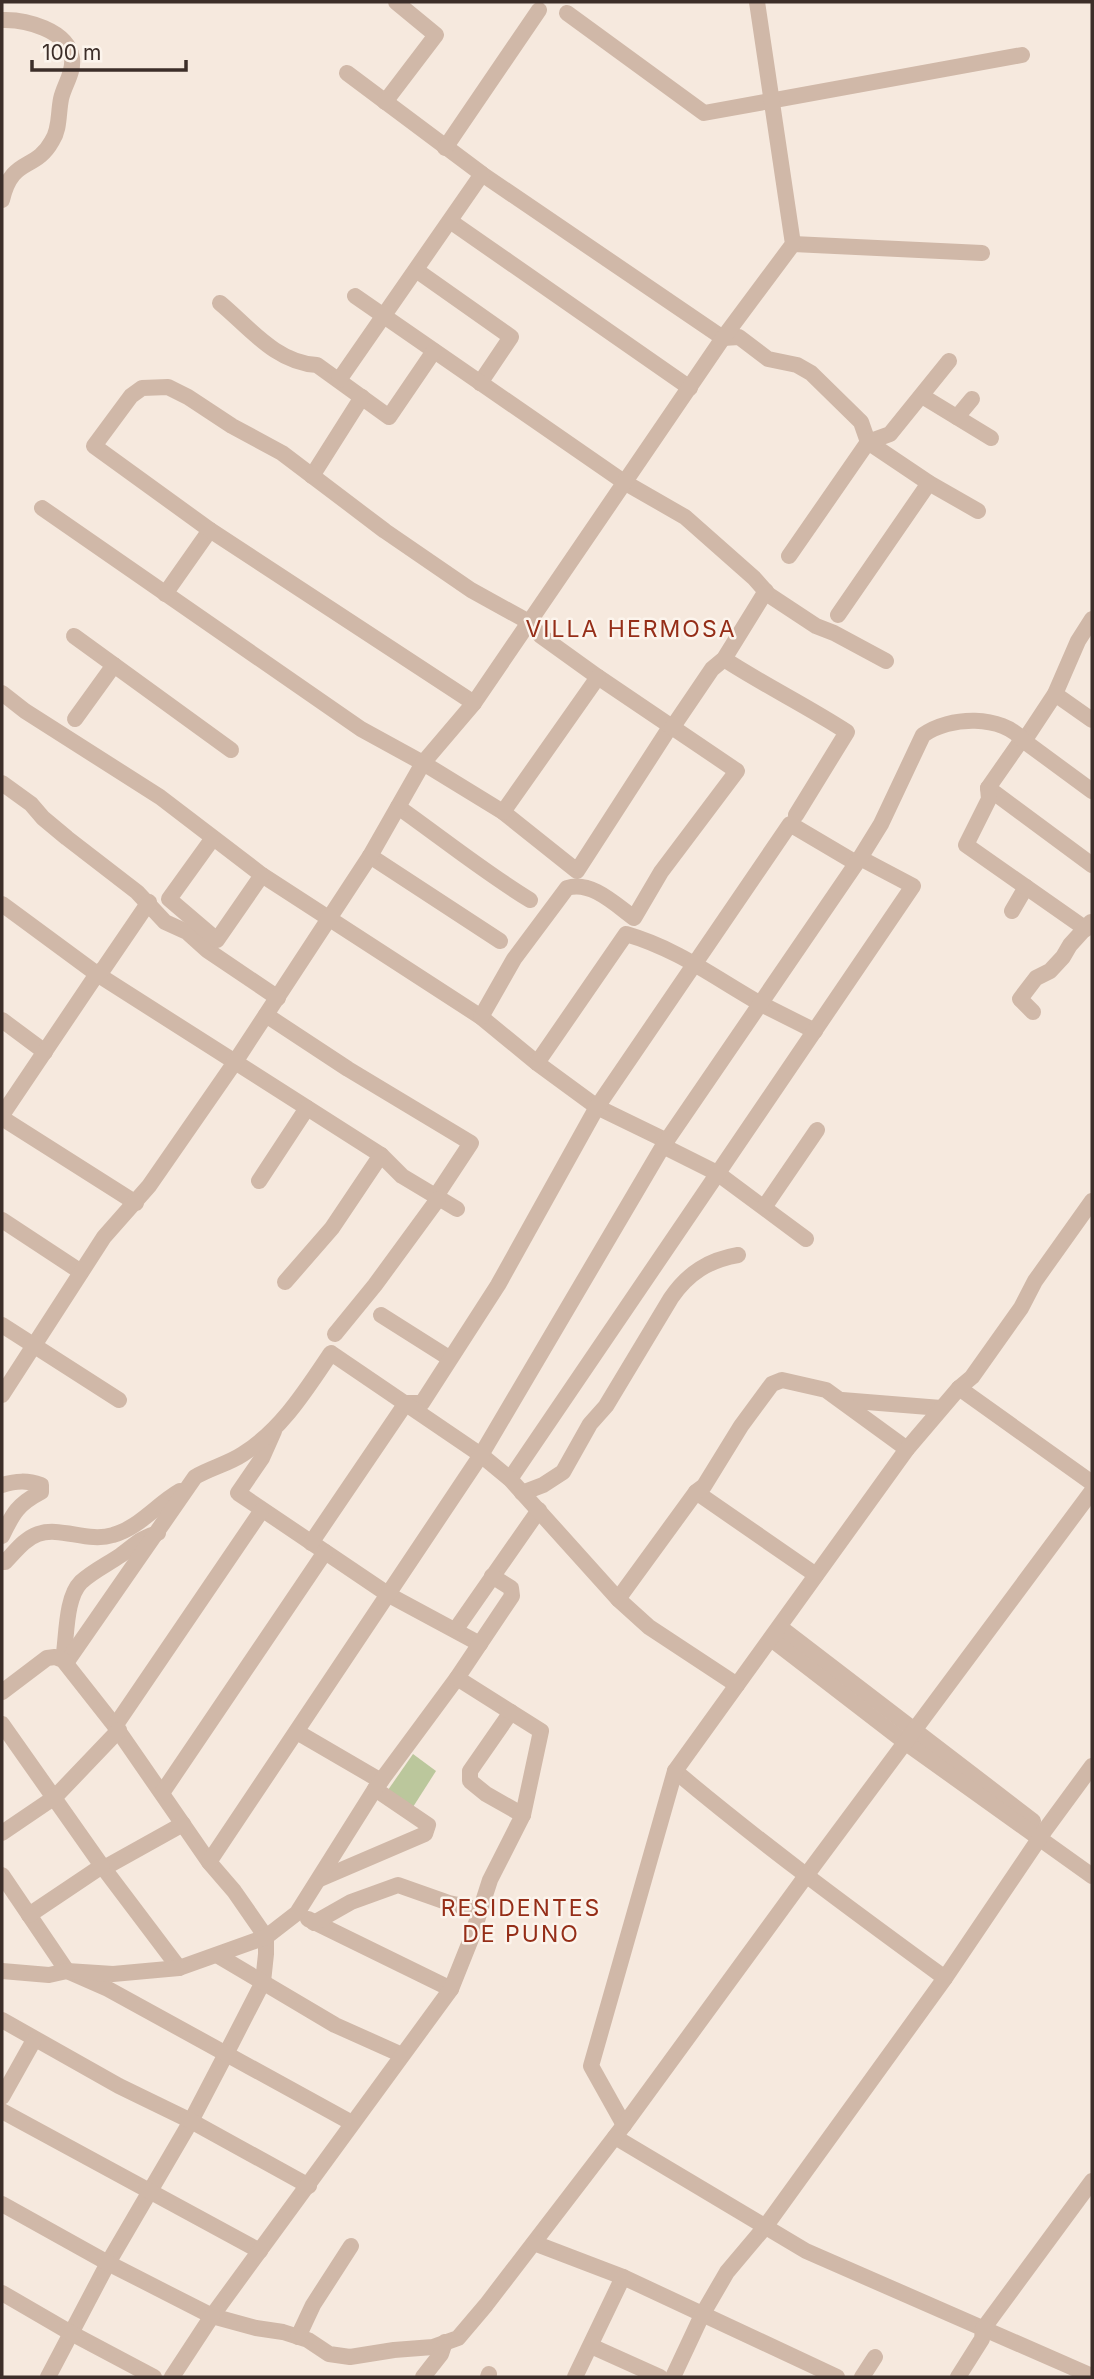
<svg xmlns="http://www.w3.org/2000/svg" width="1094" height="2379" font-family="Inter,sans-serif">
	<rect width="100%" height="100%" fill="#f6e9de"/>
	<polygon fill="#bbc79c" points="413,1754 436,1771 413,1807 388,1790"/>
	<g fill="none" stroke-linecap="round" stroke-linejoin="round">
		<g stroke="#d0b8a8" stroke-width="16">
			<polyline points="567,13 704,113 1022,55"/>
			<path d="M2,20C25,19 68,30 72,58C74,73 64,85 61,99C58,114 60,129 52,141C35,172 12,156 2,200"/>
			<polyline points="347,73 482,174 723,338 739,337 768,359 797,365 811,373 861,422 868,442 929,483 978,511"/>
			<polyline points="385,102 436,35 396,2"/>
			<polyline points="445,148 539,10"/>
			<polyline points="450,221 690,388"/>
			<polyline points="793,244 982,253"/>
			<polyline points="416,270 511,337 480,383"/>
			<polyline points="355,296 624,482 685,517 754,578 769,595 816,626 834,633 886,661"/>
			<path d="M220,303C249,327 276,363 317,365L389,417L434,351"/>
			<polyline points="339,380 482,174"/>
			<polyline points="922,396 991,438"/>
			<polyline points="957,417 972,399"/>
			<polyline points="312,476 362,397"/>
			<polyline points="42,508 361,729 423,763 503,812 577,871 670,727"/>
			<polyline points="789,556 868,442 890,434 949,361"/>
			<polyline points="165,594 210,530"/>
			<polyline points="838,615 929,483"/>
			<polyline points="74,636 231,750"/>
			<path d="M724,659C764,685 807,706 847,732L796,815"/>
			<polyline points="2,693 25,711 160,797 262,875 481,1017 537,1063 597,1107 667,1141"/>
			<polyline points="1055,694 1092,720"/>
			<path d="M474,703L210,530L94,446L131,396L142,388L168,387L188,397L232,426L282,453L385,531L471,590L529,622L541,636L598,677L737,771L661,872L634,918C616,905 591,880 567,888L514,959L481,1017"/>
			<polyline points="75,719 114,665"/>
			<polyline points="672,728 712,669 724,659 766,591"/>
			<polyline points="2,783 31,804 43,818 67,838 137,892 165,922 187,932 207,950 278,998"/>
			<polyline points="988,788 1092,865"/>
			<path d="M398,807C442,838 484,872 530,900"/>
			<polyline points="503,812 598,677"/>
			<polyline points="213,838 169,899 217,940 262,875"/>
			<polyline points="370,856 500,941"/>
			<polyline points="2,904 97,974 381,1155 402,1176 457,1209"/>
			<polyline points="1012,911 1026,887"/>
			<polyline points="1086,929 966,845 989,799 988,788 1018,745 1024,741 1055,694 1078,641 1092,619"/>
			<polyline points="1033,1012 1020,999 1036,978 1050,971 1063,957 1070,945 1091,922"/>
			<polyline points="266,1015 348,1069 471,1143 436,1196"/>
			<polyline points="2,1020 45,1052"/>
			<path d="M537,1063L626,934C678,949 715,978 761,1004C779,1013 797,1022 815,1031"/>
			<polyline points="2,1115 97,974 104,968 149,902"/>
			<polyline points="2,1118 136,1203"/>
			<polyline points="663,1146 717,1173 806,1239"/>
			<polyline points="259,1181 307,1108"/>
			<polyline points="765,1206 817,1130"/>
			<polyline points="2,1220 81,1272"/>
			<polyline points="285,1282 332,1228 381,1155"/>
			<polyline points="381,1315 449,1358"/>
			<polyline points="2,1325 119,1400"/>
			<polyline points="335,1334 375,1285 438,1199"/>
			<polyline points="959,1388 1092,1483"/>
			<polyline points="2,1395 104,1237 149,1186 235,1062 370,856 423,763 474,703 723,338 793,244 757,2"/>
			<polyline points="842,1400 941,1408"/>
			<polyline points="274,1431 262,1458 238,1493 389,1595 480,1644"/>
			<polyline points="510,1479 913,886 860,858"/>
			<path d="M2,1485C16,1481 27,1480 41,1485V1492C18,1504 13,1513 2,1536"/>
			<polyline points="696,1492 816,1575"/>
			<path d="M522,1493L543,1485L563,1472L590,1424L606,1406L671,1298C688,1273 709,1260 738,1255"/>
			<polyline points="311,1543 406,1403 422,1403 498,1285 597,1107 790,824 856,863"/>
			<path d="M2,1562H5C15,1552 24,1539 38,1534C60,1526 88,1543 113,1535C139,1528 157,1504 180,1491"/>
			<polyline points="618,1599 696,1492 704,1486 741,1426 772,1384 782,1380 826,1390 907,1449"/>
			<polyline points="780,1627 1033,1821"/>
			<polyline points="456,1629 539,1510"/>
			<polyline points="771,1639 906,1743 1092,1876"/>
			<path d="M63,1660C67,1638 65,1598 81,1582C93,1571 108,1564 121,1555C136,1544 140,1538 158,1533"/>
			<path d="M66,1663L195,1477C210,1468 228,1464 243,1454C282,1429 306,1390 331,1353L481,1455L510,1479L618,1599L649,1627L737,1685"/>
			<polyline points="2,1692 47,1658 55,1657 63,1660 115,1726 209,1862 234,1891 266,1937 266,1954 263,1982 227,2052 191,2121 108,2263 48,2377"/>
			<polyline points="511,1712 470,1771 470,1781 486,1794 523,1815"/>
			<polyline points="2,1724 102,1866 179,1968"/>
			<polyline points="115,1726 262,1510"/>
			<polyline points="297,1732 381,1781"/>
			<path d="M675,1771C762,1844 853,1911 945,1978"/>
			<polyline points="162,1793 325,1552"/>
			<polyline points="2,1833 55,1797 119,1730"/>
			<path d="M209,1862L481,1455L663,1146L860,858L881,824L923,735C950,716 1001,714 1024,741L1092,791"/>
			<polyline points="104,1868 183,1824"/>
			<polyline points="2,1875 67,1971 108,1989 352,2123"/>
			<polyline points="320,1879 425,1834 428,1825 375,1789"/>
			<polyline points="29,1915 102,1866"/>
			<polyline points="308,1919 451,1989"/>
			<polyline points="314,1923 351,1902 398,1885 449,1903 481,1910"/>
			<polyline points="217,1955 335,2025 402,2055"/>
			<polyline points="2,1971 49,1975 67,1971 113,1974 179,1968 266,1937 297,1913 375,1789 457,1678 512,1596 511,1588 492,1576"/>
			<polyline points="2,2020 119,2086 191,2121 309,2186"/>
			<polyline points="2,2097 34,2040"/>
			<polyline points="2,2111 260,2251"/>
			<polyline points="624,2125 591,2066 675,1771 907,1449 959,1388 972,1377 1021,1308 1035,1281 1092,1201"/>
			<polyline points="615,2137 806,2251 1092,2376"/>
			<polyline points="2,2204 108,2263 212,2316 256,2328 283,2332 308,2340 329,2354 350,2357 394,2350 433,2347 458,2338 486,2305 624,2125 811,1869 1092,1491"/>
			<polyline points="534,2243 623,2277 837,2377"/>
			<polyline points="2,2293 71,2333 154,2377"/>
			<polyline points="298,2337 313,2305 351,2246"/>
			<polyline points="591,2346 660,2377"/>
			<polyline points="172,2377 212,2316 451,1989 471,1939 490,1880 523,1815 541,1731 457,1678"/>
			<polyline points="423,2377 441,2354 445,2342"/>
			<polyline points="488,2377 489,2374"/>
			<polyline points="575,2377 623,2277"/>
			<polyline points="673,2377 702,2315 727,2272 765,2227 945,1978 1045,1830 1092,1766"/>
			<polyline points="862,2377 875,2357"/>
			<polyline points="958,2377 982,2339 983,2329 1092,2181"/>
		</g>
	</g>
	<g text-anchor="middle" stroke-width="5" stroke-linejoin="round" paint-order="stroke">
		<g font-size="23" letter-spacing="2" fill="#952e18" stroke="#fcf4ec">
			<text x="631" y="637">VILLA HERMOSA</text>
			<text x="521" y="1916">RESIDENTES<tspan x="521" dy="26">DE PUNO</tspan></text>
		</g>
	</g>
	<rect width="1094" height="2379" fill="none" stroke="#3c2e29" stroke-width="7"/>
	<path d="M32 60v10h154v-10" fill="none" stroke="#3c2e29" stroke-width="3.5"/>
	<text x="42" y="60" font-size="21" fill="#3c2e29" stroke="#fcf4ec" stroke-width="5" paint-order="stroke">100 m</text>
</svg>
